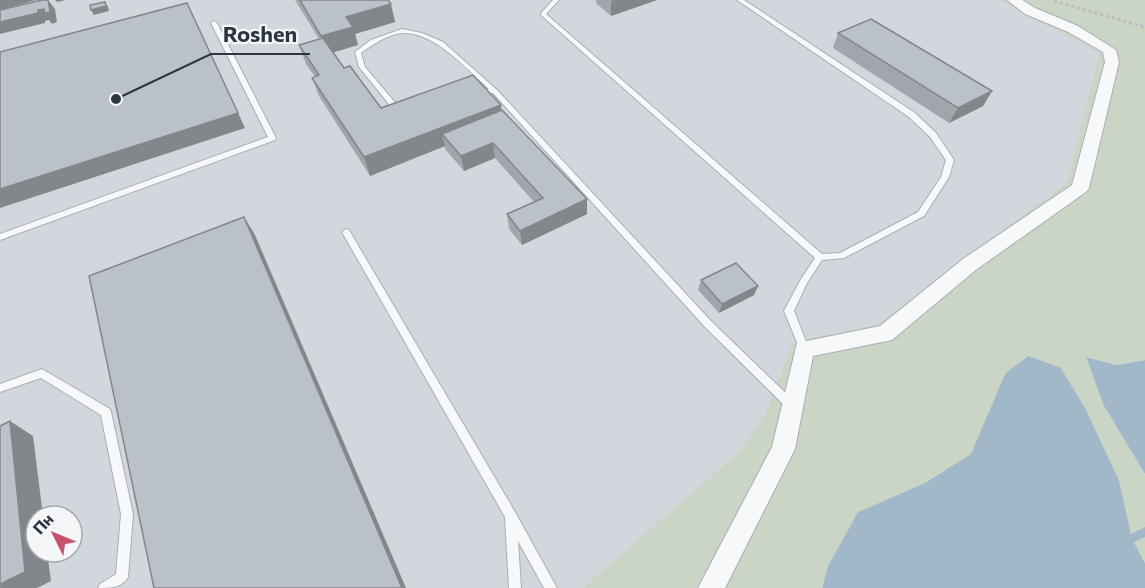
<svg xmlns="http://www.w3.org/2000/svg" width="1145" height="588" font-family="Commissioner,sans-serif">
	<rect width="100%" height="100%" fill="#e4e7eb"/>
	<path fill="#d2d7dd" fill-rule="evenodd" d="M0,0H999L1100,53L1066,183L876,325L793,341L765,414L741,450L582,588H0ZM36,516H72V552H36Z"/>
	<polygon fill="#cbd5c6" points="999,0 1145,0 1145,360 1116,365 1087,357 1104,406 1145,474 1145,563 1132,539 1119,480 1085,408 1061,368 1005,374 972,454 925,483 858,512 828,566 822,588 582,588 741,450 765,414 793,341 876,325 1066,183 1099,53"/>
	<g fill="#a1b8c9">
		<polygon points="1028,356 1061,368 1085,408 1119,480 1132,539 1145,563 1145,588 822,588 828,566 858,512 925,483 971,454 1005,374"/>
		<polygon points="1086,357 1116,365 1145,360 1145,474 1104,406"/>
	</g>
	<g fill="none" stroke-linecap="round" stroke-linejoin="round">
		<polygon fill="#a1b8c9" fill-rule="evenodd" points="1145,527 1145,537 1122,548 1119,546 1117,543 1119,540"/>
		<g stroke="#a9aeb5" stroke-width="2">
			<g id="lane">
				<polygon points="553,0 559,0 546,14 822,254 840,253 918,212 941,177 946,160 930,137 909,117 737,0 744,0 915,113 936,133 954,160 949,177 924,216 844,258 822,260 807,283 794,311 809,349 807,352 804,353 801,352 784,311 801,279 815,258 541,15 541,13"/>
				<polygon points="214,21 217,23 276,138 275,140 0,240 0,234 268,137 211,23"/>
				<path d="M402,29L422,33L443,42L497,90L711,321L796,403L797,406L796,409L792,411L788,409L705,327L493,93H474V91L489,89C466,69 436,33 404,33C390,33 372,45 361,53L365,67L403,112L401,114H397L359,67L355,52L371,40Z"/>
				<polygon points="346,229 349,230 515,512 557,588 544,588 518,541 521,588 509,588 505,517 342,232"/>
				<path d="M42,369L110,409L111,412L133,514L128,577C122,588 110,588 98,588L100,584L116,574L121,514L101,415L41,378L0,392V384Z"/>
			</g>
		</g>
		<g stroke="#a9aeb5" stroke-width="2">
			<polygon id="street" points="1007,0 1022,0 1035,8 1078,26 1116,50 1119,62 1089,188 1086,192 977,269 892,340 813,356 795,449 725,588 698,588 772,447 797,343 880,326 963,259 1072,185 1105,62 1103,52 1068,32 1025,14"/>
		</g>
		<polyline stroke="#babec2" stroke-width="3" stroke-dasharray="3 3" stroke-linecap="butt" points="1054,1 1145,27"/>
		<use href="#lane" fill="#f7f8f9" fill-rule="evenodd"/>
		<use href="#street" fill="#f7f8f9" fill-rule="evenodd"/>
	</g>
	<g fill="#a1a6ac">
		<polygon points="295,0 388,0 395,22 355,34 358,45 333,52 344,68 381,108 501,105 501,110 587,199 587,214 522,245 509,229 507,214 534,202 495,158 464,171 445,149 445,146 370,176 319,96 312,78 315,77 306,64 299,45 319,39"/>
		<polygon points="596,0 657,0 611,16 596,3"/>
		<polygon points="838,33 992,91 983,106 949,123 833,48"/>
		<polygon points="701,280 754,295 719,313 698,290"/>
	</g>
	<g fill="#83878c">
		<polygon points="0,0 36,0 0,10"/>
		<polygon points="48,0 55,9 57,22 52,24 49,20 45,21 45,23 0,34 0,22 44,9"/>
		<polygon points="55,0 66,0 57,2"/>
		<polygon points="615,0 657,0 611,16 611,1"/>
		<polygon points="105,2 108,7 109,11 94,15 91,10"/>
		<polygon points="187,3 245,128 0,208 0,189"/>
		<polygon points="391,4 395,22 355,34 358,45 328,54 321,36 346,17"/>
		<polygon points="992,91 983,106 949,123 958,108"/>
		<polygon points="501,105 503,123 442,134 445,146 370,176 364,157"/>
		<polygon points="493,143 495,158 464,171 461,156"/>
		<polygon points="587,199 587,214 522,245 520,231"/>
		<polygon points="244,217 255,235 406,588 402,588"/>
		<polygon points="758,286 754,295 719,313 722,304"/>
		<polygon points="10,421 33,436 43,516 36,516 36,552 47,552 51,581 37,588 0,588"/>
	</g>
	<g fill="#bbc1c8" stroke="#83878c" stroke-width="1.5">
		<polygon points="42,0 48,0 50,12 45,13 44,9 38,10 38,13 0,22 0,10"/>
		<polygon points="300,0 388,0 391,4 346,17 353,27 321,36"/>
		<polygon points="105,2 106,6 91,10 90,5"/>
		<polygon points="187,3 238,113 0,189 0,52"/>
		<polygon points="871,19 992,91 958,108 838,33"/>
		<polygon points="323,38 344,68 350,66 381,108 473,75 501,105 364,157 312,78 319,75 299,45"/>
		<polygon points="502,110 587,199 520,231 507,214 543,198 493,143 461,156 442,134"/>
		<polygon points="244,217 402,588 154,588 89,276"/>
		<polygon points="736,263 758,286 722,304 701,280"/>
		<polygon points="10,421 25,572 0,584 0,426"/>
	</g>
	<path fill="none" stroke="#2c3643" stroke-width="2" d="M116 99L211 54H310"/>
	<circle fill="#2c3643" stroke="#f4f6f8" stroke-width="2" cx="116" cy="99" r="6"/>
	<g font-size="22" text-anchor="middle" font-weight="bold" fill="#2c3643" stroke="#f4f6f8" stroke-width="4.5" stroke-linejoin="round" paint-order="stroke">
		<text x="260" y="42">Roshen</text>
	</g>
	<g transform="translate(54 534) rotate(313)"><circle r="28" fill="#f4f6f8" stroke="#a4a9b0" stroke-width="1.5"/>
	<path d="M0-4.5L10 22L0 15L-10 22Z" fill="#c8516d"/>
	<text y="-9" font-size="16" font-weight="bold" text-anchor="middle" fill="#2c3643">Пн</text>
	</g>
</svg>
